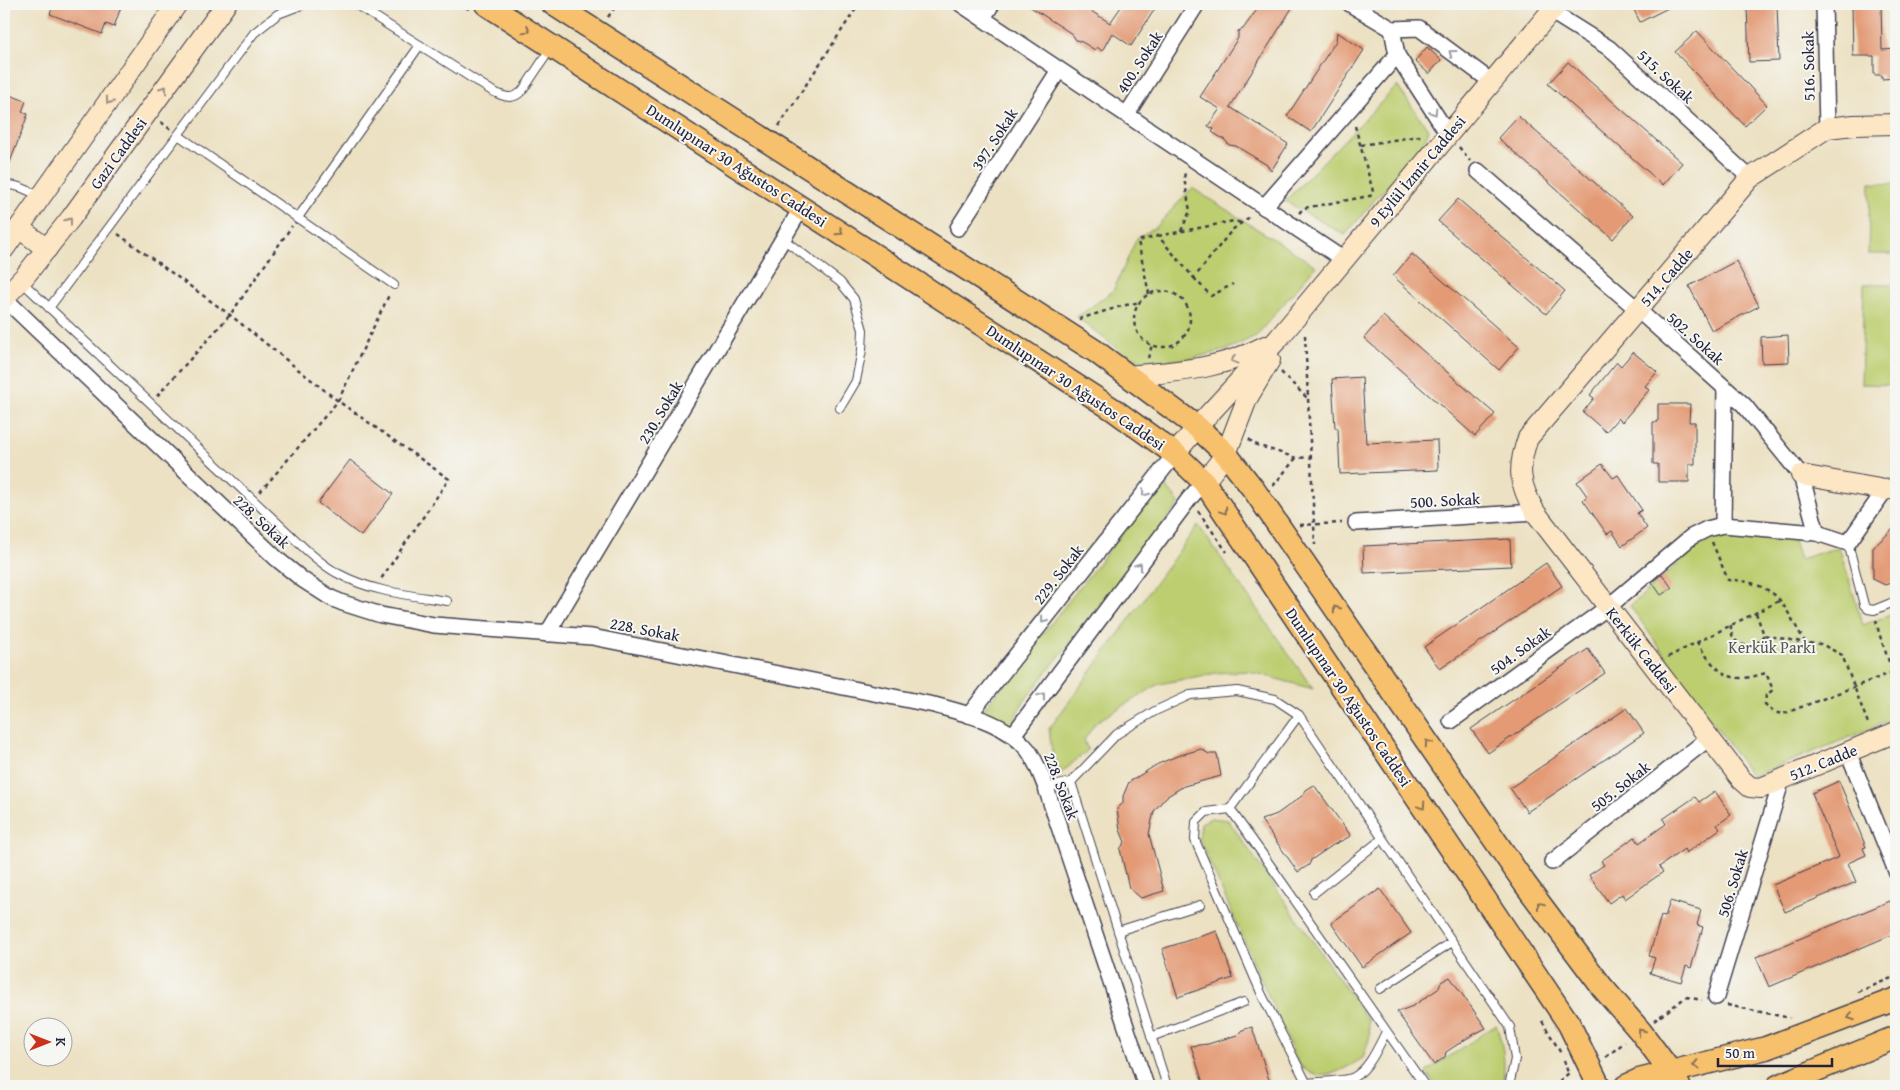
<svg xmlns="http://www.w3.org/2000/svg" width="1900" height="1090" font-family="'Gentium Book Plus',serif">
	<rect width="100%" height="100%" fill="#f6f6f2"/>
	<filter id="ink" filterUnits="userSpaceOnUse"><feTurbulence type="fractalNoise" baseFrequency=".02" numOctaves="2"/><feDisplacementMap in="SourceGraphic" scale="10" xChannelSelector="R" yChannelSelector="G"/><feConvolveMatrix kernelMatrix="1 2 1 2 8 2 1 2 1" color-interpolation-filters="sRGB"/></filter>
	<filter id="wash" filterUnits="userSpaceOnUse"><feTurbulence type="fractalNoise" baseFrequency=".0096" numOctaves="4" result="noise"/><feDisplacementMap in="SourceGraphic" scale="20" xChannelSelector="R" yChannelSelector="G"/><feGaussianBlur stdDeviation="1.12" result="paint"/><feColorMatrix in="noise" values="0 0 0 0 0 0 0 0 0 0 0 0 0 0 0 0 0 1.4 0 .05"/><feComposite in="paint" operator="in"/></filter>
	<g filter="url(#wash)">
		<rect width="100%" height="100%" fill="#ece1c3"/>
		<g fill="#bdce71" stroke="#707856">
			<polygon points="1397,86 1429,130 1423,144 1345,235 1285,201"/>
			<polygon points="1870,183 1896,184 1896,254 1868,254"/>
			<polygon points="1192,188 1316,266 1256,336 1226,350 1189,359 1148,362 1124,354 1077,317 1113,291 1137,238 1156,227"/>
			<polygon points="1864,284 1896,284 1896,385 1861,384"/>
			<polygon points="1164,484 1178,501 1179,504 1025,700 1018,711 1010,732 983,710 1157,489"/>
			<polygon points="1198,525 1313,689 1248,671 1216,673 1159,684 1096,722 1084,740 1088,750 1061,773 1053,758 1049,729"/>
			<polygon points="1735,534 1793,537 1800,559 1839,547 1863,625 1896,613 1896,718 1752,777 1630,606 1697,547 1714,537"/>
			<path d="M1211,818L1228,820L1368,1020L1370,1036L1363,1058C1350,1065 1326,1082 1311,1073C1306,1071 1302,1066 1298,1063L1199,838L1201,823Z"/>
			<path d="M1496,1025C1504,1048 1506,1062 1502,1086H1436L1426,1072Z"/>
		</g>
		<g id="blocks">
			<g fill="#e39a74">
				<polygon points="54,4 122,4 114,27 106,24 102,34 50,14"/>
				<polygon points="1026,4 1080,4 1110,23 1123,4 1158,4 1131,46 1112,33 1102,51 1097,47 1095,50 1082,42 1076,40 1072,34"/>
				<polygon points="1261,4 1285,4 1292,8 1230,107 1288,144 1271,171 1267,165 1236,146 1229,145 1225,140 1212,132 1214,129 1208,126 1220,109 1200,97 1238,38 1238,31 1243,29"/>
				<polygon points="1631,4 1676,4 1640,22"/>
				<polygon points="1747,4 1777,4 1779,61 1749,62"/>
				<polygon points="1852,4 1881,4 1882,50 1896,49 1896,78 1882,79 1882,75 1874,75 1874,56 1853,56"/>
				<polygon points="1697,31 1767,105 1745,126 1675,52"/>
				<polygon points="1337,32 1364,50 1311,132 1287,116 1336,41"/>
				<polygon points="1427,47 1441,60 1429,74 1415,61"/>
				<polygon points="1568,62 1682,163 1663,185 1548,84"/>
				<polygon points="4,93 26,101 22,112 28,114 5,176"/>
				<polygon points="1518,116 1633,216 1613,239 1498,138"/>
				<polygon points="1458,199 1565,291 1546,314 1438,221"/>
				<polygon points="1412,254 1519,347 1499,370 1393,276"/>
				<polygon points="1736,261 1759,306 1712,331 1689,286"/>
				<polygon points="1383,316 1495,414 1475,436 1364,338"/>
				<polygon points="1788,335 1789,362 1762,363 1761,337"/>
				<polygon points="1633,352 1657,372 1645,386 1649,390 1622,422 1618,418 1606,432 1583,412 1594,398 1590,395 1617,362 1621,366"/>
				<polygon points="1362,377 1366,443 1437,440 1438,470 1340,474 1338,428 1335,428 1332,379"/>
				<polygon points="1658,404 1690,404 1689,422 1695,422 1695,464 1689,464 1689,482 1658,482 1658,464 1653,464 1653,422 1658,422"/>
				<polygon points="350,460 393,494 361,536 318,503"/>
				<polygon points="1602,464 1613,478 1618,475 1642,510 1637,513 1647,528 1622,546 1612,531 1607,534 1583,500 1587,496 1577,482"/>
				<polygon points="1896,526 1896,581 1885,585 1873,579 1873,548"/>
				<polygon points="1510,539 1511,566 1364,573 1363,546"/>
				<polygon points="1546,563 1562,586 1440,669 1424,647"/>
				<polygon points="1662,574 1672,588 1661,595 1652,582"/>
				<polygon points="1588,649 1605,673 1488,753 1471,729"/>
				<polygon points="1627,708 1644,733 1527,812 1510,788"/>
				<polygon points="1201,749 1209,754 1217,754 1221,776 1184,786 1166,797 1154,811 1149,834 1164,891 1141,898 1129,888 1120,849 1125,842 1120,830 1117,809 1123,803 1123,796 1129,782 1158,764 1177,756"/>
				<polygon points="1839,781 1866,847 1863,848 1866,855 1848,863 1856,882 1785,912 1773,885 1839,857 1812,793"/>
				<polygon points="1314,785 1351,836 1333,845 1311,860 1309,865 1298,872 1261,820 1277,814 1302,796 1306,790"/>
				<polygon points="1715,791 1731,815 1717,825 1720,829 1686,853 1684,849 1659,867 1663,872 1625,899 1622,894 1609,903 1589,875 1604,865 1601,861 1635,837 1639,843 1666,824 1663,819 1695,797 1699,802"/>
				<polygon points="1380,889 1411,933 1362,967 1331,923"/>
				<polygon points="1670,901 1701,910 1697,925 1703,927 1691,968 1686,966 1681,982 1650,973 1655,958 1649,956 1661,916 1665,917"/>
				<polygon points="1890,901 1896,916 1896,933 1769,987 1756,957"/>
				<polygon points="1217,931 1233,978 1178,997 1162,949"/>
				<polygon points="1450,977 1486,1028 1469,1037 1446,1052 1445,1057 1434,1065 1397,1012 1413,1006 1438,989 1441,982"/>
				<polygon points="1252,1027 1271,1086 1204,1086 1191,1046 1208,1044 1237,1035 1242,1030"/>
			</g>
		</g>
	</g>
	<g filter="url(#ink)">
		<use href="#blocks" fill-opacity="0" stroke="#403f4f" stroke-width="1"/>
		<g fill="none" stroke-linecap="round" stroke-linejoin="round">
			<g stroke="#403f4f" stroke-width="10">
				<g id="lane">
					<path d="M355,4L492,91C504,97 513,101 523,90L551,48"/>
					<polyline points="178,135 394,285"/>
					<path d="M4,186C16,183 29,191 39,196"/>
					<polyline points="297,219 420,45"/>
					<polyline points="783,239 840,282 854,299 863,330 862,350 856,381 840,408"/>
					<path d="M22,282L302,546C313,556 325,567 339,574C372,592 410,595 447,601"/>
					<polyline points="49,308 254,33 278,14 304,4"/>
					<polyline points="1848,543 1864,605 1868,609 1874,610 1896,601"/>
					<polyline points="1299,715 1230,809 1261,852 1425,1086"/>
					<polyline points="1071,782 1167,1086"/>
					<polyline points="1046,788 1071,782 1117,734 1155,711 1190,695 1237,691 1275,699 1299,715 1510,1027 1515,1059 1509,1086"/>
					<polyline points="1230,809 1206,812 1196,822 1195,840 1262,995 1308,1086"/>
					<polyline points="1314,893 1382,839"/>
					<polyline points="1118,931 1200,905"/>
					<polyline points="1380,989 1452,942"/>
					<polyline points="1151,1037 1244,1002"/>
					<path d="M1306,1083C1316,1082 1347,1081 1354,1077C1370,1068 1378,1047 1386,1032"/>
				</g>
			</g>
			<g stroke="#403f4f" stroke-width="18">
				<g id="street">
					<polyline points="961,4 1344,260"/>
					<polyline points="1350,4 1392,29"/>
					<polyline points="1824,4 1827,128"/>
					<polyline points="1550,11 1609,48 1750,178"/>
					<polyline points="983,18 992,4"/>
					<polyline points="1127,114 1197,4"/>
					<polyline points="1448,134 1397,55 1392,29 1419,28 1492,82"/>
					<polyline points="1478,171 1638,310 1744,405 1801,475 1817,533"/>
					<polyline points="1264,207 1397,55"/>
					<polyline points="958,228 1059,70"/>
					<path d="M4,298L277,559L303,580L331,598L343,603L381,615L434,625L592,637L934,705C966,714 1006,722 1028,750C1036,761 1041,775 1046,788L1146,1086"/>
					<polyline points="1356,523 1535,512"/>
					<polyline points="1723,525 1725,388"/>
					<polyline points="547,634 802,207"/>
					<polyline points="969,715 1175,454"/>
					<polyline points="1451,721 1608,607 1691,537 1707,529 1723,525 1817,533 1848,543 1885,490"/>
					<polyline points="1013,735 1189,499 1204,482"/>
					<polyline points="1848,752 1896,871"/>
					<polyline points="1552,862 1709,738"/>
					<polyline points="1716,997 1782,779"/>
				</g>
			</g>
			<g stroke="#403f4f" stroke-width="22">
				<g id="secondary">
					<path d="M1896,124L1854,125L1827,128L1750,178L1528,438C1517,468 1519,484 1535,512L1741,779L1750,787L1761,788L1896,732"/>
					<polyline points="19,228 47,249"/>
					<polyline points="4,249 177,4"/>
					<polyline points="4,298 25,276 71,218 226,4"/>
					<path d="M1128,376C1178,371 1219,370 1265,346"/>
					<polyline points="1175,454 1197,427 1278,339 1557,4"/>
					<polyline points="1801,475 1885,490 1896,488"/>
					<polyline points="1204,482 1226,454 1247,399 1270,360"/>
				</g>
			</g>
			<g stroke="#403f4f" stroke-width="25">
				<g id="primary">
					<polyline points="486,4 1114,410 1175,454 1204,482 1569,1024 1599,1086"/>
					<polyline points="553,4 1095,351 1197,427 1226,454 1254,490 1525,884 1602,987 1641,1032 1670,1071 1679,1086"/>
					<polyline points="1626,1086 1639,1080 1766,1048 1896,999"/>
					<polyline points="1778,1086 1896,1037"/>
				</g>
			</g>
			<g stroke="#403f4f" stroke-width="2.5" stroke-dasharray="4 4" stroke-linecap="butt">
				<polyline points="459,4 469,9"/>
				<polyline points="608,17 617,4"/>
				<polyline points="161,122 170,129"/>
				<polyline points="779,126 859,4"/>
				<polyline points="1355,126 1374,195"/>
				<polyline points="1361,145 1419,136 1422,138"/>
				<polyline points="1459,147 1470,161"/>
				<polyline points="1299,213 1304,208 1375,195"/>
				<polyline points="1181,231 1190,211 1184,178 1185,173"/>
				<polyline points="118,234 230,315 338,401 449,479 381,579"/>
				<polyline points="1158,236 1234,221 1242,223"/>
				<polyline points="1194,278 1211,296 1233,284"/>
				<circle cx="1162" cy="319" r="28"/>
				<polyline points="1149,294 1138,241 1158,236 1194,278 1232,230 1251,216"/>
				<polyline points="1079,319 1122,306 1140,302"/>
				<polyline points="1305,335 1315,545"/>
				<polyline points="1148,358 1152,345"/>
				<polyline points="1281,372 1309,400"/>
				<polyline points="157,396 230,315 292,226"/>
				<polyline points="1249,439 1254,444 1296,458 1311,457"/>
				<polyline points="1273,486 1296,458"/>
				<polyline points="260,492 338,401 389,295"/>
				<polyline points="1198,511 1227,552"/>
				<polyline points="1300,525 1342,523"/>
				<path d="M1712,542L1728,580C1745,579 1771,587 1781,602C1791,615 1797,630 1806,643L1821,644L1842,655L1869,726"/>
				<polyline points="1756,613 1764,635 1806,643"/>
				<polyline points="1876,620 1879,633 1896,682"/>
				<path d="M1731,625C1730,641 1740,647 1755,646L1764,635"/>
				<path d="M1697,642C1707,658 1721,679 1742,678C1750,678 1758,675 1766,673L1773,690L1766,695L1765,704L1773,712L1783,714L1893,672"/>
				<polyline points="1668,657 1781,600"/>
				<polyline points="1858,992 1896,976"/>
				<polyline points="1727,1005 1790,1018"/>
				<polyline points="1542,1021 1562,1055"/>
				<polyline points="1654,1021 1686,997 1702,1000"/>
				<polyline points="1606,1057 1625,1042"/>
				<polyline points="1564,1060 1568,1073"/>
				<polyline points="1553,1086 1569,1073"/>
			</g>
			<use href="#lane" stroke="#fff" stroke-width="8"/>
			<use href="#street" stroke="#fff" stroke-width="15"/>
			<use href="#secondary" stroke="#fce6c4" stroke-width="20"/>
			<use href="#primary" stroke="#f7c06c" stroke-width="22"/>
		</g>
		<defs><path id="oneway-chevron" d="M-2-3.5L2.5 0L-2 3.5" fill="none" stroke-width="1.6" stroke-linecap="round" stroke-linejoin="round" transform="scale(1.25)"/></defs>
		<g stroke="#8c7154">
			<use href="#oneway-chevron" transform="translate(527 30) rotate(32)"/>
			<use href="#oneway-chevron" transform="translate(840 232) rotate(33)"/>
			<use href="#oneway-chevron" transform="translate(1224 511) rotate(56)"/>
			<use href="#oneway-chevron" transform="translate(1336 609) rotate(-125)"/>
			<use href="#oneway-chevron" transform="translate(1428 743) rotate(-124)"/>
			<use href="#oneway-chevron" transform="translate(1422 806) rotate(56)"/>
			<use href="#oneway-chevron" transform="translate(1540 905) rotate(-127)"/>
			<use href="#oneway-chevron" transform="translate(1851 1017) rotate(160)"/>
			<use href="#oneway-chevron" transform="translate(1641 1032) rotate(-129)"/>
			<use href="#oneway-chevron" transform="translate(1696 1065) rotate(166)"/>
		</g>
		<g stroke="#9c9ca7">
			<use href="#oneway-chevron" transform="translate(1452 53) rotate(-144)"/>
			<use href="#oneway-chevron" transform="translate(1434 112) rotate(57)"/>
			<use href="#oneway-chevron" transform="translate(1145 493) rotate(128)"/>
			<use href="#oneway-chevron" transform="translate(1139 566) rotate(-53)"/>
			<use href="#oneway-chevron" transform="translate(1044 620) rotate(128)"/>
			<use href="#oneway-chevron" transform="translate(1042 696) rotate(-53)"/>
		</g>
		<g stroke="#9a8e86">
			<use href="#oneway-chevron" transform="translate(164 89) rotate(-54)"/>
			<use href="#oneway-chevron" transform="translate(109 101) rotate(125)"/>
			<use href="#oneway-chevron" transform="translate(69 221) rotate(-53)"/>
			<use href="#oneway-chevron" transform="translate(1234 360) rotate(163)"/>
		</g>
	</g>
	<g text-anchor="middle" stroke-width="4" stroke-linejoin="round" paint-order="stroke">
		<g font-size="16" fill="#22223b" stroke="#f6f6f2">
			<text transform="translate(1139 62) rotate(-57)" y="6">400. Sokak</text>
			<text transform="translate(1808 66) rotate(-91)" y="6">516. Sokak</text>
			<text transform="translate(1666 76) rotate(43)" y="6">515. Sokak</text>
			<text transform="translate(994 139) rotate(-57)" y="6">397. Sokak</text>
			<text transform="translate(118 153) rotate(-54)" y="6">Gazi Caddesi</text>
			<text transform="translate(737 165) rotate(33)" y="6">Dumlupınar 30 Ağustos Caddesi</text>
			<text transform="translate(1417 171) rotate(-50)" y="6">9 Eylül İzmir Caddesi</text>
			<text transform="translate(1666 277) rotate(-49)" y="6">514. Cadde</text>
			<text transform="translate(1696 338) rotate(42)" y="6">502. Sokak</text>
			<text transform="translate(1076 387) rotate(34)" y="6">Dumlupınar 30 Ağustos Caddesi</text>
			<text transform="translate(660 412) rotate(-59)" y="6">230. Sokak</text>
			<text transform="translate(1445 500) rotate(-3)" y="6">500. Sokak</text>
			<text transform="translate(262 521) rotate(43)" y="6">228. Sokak</text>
			<text transform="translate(1058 574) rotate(-52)" y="6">229. Sokak</text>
			<text transform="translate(645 629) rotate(11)" y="6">228. Sokak</text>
			<text transform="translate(1520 650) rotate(-36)" y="6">504. Sokak</text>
			<text transform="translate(1642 650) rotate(52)" y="6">Kerkük Caddesi</text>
			<text transform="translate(1349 697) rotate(56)" y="6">Dumlupınar 30 Ağustos Caddesi</text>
			<text transform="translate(1823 762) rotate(-22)" y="6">512. Cadde</text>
			<text transform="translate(1062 786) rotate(69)" y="6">228. Sokak</text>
			<text transform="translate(1620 786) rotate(-38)" y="6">505. Sokak</text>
			<text transform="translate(1732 883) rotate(-73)" y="6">506. Sokak</text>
		</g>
		<g font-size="16" fill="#50564b" stroke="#f6f6f2">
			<text x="1772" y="653">Kerkük Parkı</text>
		</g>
	</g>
	<rect width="1900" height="1090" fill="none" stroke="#f6f6f2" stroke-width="20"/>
	<g transform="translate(48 1042) rotate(90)"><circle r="24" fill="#f6f6f2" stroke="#a1a1a9"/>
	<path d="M0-4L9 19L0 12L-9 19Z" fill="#c8321e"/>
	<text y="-8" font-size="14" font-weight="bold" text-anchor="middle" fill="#22223b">K</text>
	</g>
	<path d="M1718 1058v8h114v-8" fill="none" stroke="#22223b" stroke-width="2.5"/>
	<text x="1725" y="1058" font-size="15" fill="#22223b" stroke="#f6f6f2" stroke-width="4" paint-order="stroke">50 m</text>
</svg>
